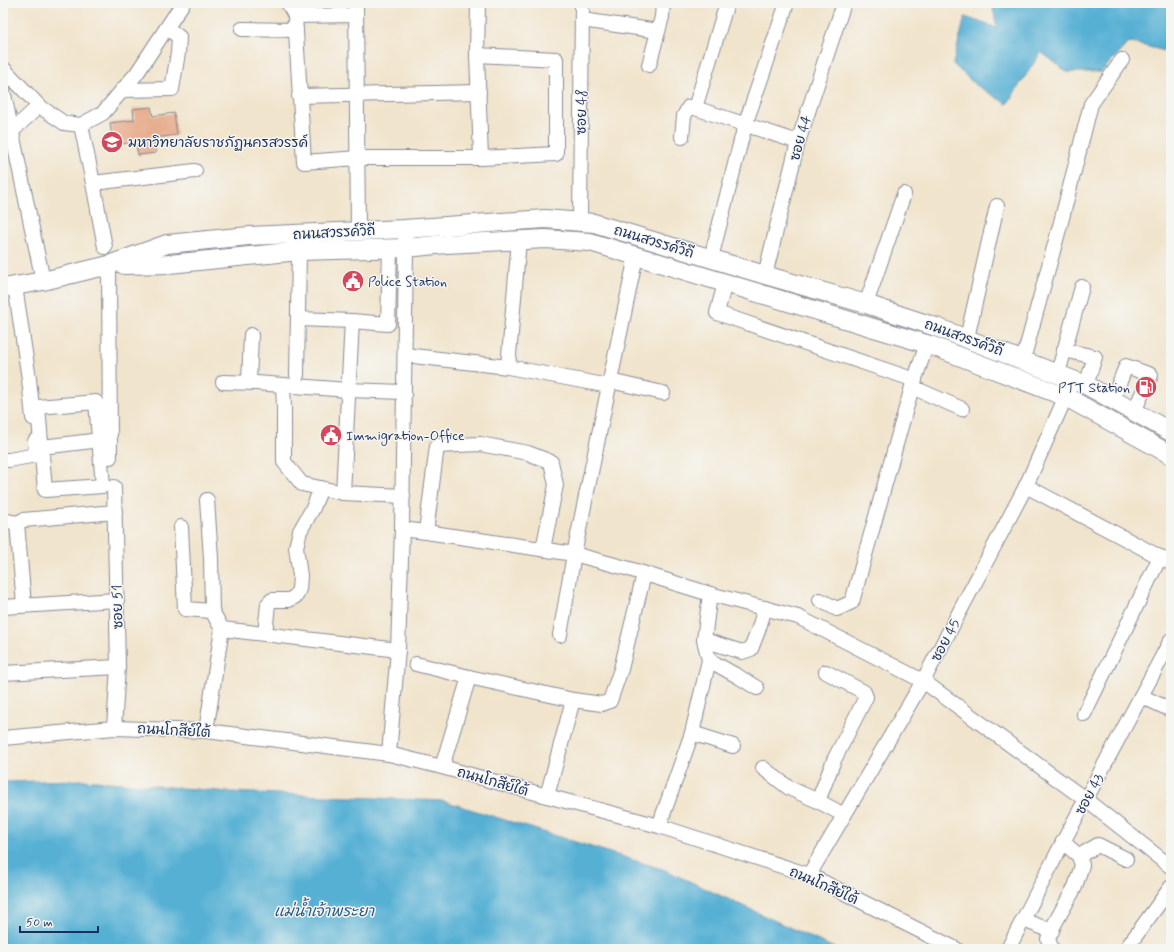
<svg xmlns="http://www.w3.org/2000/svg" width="1174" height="952" font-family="Mynerve,'Playpen Sans Thai',sans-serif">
	<rect width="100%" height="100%" fill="#f6f6f2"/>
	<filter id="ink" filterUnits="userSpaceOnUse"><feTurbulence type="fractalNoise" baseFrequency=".025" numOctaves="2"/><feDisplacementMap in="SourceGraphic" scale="8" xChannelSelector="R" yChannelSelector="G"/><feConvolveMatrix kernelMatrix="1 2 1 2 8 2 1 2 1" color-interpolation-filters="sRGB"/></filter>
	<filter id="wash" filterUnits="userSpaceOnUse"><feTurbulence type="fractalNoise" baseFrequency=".012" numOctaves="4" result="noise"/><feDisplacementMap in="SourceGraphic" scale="16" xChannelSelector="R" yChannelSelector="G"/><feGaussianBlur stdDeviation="0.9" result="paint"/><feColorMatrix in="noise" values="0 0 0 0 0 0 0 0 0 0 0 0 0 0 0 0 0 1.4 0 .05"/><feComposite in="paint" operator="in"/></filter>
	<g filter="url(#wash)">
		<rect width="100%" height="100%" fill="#f1e4cc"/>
		<g fill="#57b0d4" stroke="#397099">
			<polygon points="992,3 1171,3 1171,49 1169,52 1129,42 1101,72 1067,72 1041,52 1007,104 976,85 953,64 965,17 997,28"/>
			<polygon points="83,780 230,792 444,801 665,870 836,949 3,949 3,782"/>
		</g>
		<g id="blocks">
			<polygon fill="#e7ad8e" points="151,107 153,116 174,113 177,135 154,138 156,153 138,155 136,142 113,145 110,123 134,120 133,109"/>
		</g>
	</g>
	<g filter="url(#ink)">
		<use href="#blocks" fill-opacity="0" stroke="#868a95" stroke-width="1"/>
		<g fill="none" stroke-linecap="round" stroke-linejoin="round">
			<g stroke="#868a95" stroke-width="16">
				<g id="minor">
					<polyline points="288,3 295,16 356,15"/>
					<polyline points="356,3 358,231"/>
					<polyline points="478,3 477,55 481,158"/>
					<polyline points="727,3 695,108 798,142"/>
					<polyline points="295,16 304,162 358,158 481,158 556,154 556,59 477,55"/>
					<polyline points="582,20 658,31"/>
					<polyline points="242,29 296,30"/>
					<polyline points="649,65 662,17 663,3"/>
					<polyline points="3,68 39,106 64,123 81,125 103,113 137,73 183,3"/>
					<polyline points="3,90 43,281"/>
					<polyline points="122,90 172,89 178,53 179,37 167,28"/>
					<polyline points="299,96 479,92"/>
					<polyline points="81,125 93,183 105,247"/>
					<polyline points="12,131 39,106"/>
					<polyline points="682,137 684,116 689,107 695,108"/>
					<polyline points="93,183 195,171"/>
					<polyline points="580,222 582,3"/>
					<polyline points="711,258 745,125 787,3"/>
					<polyline points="109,265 110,457"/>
					<polyline points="765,275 798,142 844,3"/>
					<polyline points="725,283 717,313 915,380"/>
					<polyline points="15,286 29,379 33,418"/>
					<polyline points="866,304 904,194"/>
					<polyline points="298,319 352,321 388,324 390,249"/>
					<polyline points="352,321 343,493 403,496"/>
					<polyline points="967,338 997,206"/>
					<polyline points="927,344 912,387 962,409"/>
					<polyline points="1064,350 1095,357 1086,385"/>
					<polyline points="405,355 508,367 609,386"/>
					<polyline points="1023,360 1061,222 1091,104 1122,60"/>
					<polyline points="508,367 519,240"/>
					<polyline points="1058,373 1082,287"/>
					<polyline points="297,375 299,251"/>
					<polyline points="610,381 663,393"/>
					<polyline points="223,382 256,383 348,390 404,392"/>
					<polyline points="249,382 251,335"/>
					<polyline points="283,385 284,408 284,462 302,484 343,493"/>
					<polyline points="1113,399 1126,366 1151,375 1134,411"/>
					<polygon points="96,402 103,486 45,490 38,407"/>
					<polyline points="42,447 109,439"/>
					<polyline points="3,460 9,460 36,455 35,441"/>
					<polyline points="1026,486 1171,563"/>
					<polyline points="207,500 211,558 212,611 222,629 398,650"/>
					<polyline points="3,521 8,521 17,523 23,520 115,512"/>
					<polyline points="17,523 24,605"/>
					<polyline points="181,527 185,609 212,611"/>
					<polyline points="402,529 426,532 574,554 626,568 710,594 798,617 923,681 1086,800 1171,867"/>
					<polyline points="426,532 437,446 480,444 528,453 551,462 556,485 543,549"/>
					<polyline points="820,600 837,609 852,602 912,387"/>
					<polyline points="3,607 117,600"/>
					<polyline points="265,634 268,604 272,600 289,600 296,596 299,589 300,576 296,547 300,531 313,508 321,488"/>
					<polyline points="560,635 574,554 636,256"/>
					<polyline points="704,640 742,652 751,649 758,631 765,608"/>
					<polyline points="709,660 739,677 757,688"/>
					<polyline points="416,664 469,677"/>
					<polyline points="826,672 864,692 866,697 834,760 818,801 844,815"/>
					<polyline points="3,673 118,667"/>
					<polyline points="1141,696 1171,710"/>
					<polyline points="1084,714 1160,557"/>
					<polyline points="114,728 118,667 114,487"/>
					<polyline points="206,731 222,629"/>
					<polyline points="692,733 733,746"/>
					<polyline points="3,738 114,728 206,731 389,754 442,767 547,796 659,826 809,875 956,949"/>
					<polyline points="389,754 398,650 402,529 406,248 404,229"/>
					<polyline points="442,767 469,677 573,700 602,704 610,701 621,669 644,574"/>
					<polyline points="763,768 789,788 818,801"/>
					<polyline points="547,796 573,700"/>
					<polyline points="659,826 692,733 709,660 704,640 710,594"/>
					<polyline points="1079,856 1098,845 1126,859"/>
					<polyline points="809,875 923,681 1026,486 1070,387"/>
					<polyline points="1023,920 1052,931"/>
					<polyline points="1008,949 1063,842 1171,640"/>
					<polyline points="1052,949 1048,939 1055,923 1075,887 1082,865 1079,856 1063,842"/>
					<polyline points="1126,949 1171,887"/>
				</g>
			</g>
			<g stroke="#868a95" stroke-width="20">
				<g id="major">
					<polyline points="124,265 169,264 299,251 406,248 446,244 545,239 590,242 930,345 1066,397 1171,455"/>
					<polyline points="3,288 43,281 109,265 167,244 249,236 404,229 545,219 594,223 765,275 866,304 936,327 1086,385 1171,432"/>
				</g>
			</g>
			<use href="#minor" stroke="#fff" stroke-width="14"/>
			<use href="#major" stroke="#fff" stroke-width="18"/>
		</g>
	</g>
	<defs>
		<g id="university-disc" transform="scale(1.15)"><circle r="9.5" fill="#d1495b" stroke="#f6f6f2"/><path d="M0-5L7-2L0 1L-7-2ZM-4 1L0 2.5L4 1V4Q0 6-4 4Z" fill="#fff"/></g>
		<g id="civic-disc" transform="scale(1.15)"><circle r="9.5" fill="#d1495b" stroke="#f6f6f2"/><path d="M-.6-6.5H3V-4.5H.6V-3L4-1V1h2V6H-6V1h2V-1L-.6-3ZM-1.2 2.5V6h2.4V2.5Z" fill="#fff"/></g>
		<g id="fuel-disc" transform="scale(1.15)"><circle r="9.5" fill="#d1495b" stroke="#f6f6f2"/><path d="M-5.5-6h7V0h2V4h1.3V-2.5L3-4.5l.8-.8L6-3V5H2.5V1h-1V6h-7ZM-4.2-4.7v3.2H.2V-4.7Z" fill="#fff"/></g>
	</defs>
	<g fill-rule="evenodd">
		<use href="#university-disc" x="112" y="142"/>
		<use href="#civic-disc" x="353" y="281"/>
		<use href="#fuel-disc" x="1146" y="387"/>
		<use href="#civic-disc" x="331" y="435"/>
	</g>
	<g text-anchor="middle" stroke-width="3" stroke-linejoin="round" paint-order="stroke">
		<g font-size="14" fill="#1b2f5e" stroke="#f6f6f2">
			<text transform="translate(581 112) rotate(-89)" y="5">ซอย 48</text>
			<text transform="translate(800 138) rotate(-74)" y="5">ซอย 44</text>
			<text transform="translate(334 232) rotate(-3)" y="5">ถนนสวรรค์วิถี</text>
			<text transform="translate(654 241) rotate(17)" y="5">ถนนสวรรค์วิถี</text>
			<text transform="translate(964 337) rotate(20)" y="5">ถนนสวรรค์วิถี</text>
			<text transform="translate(117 607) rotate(-91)" y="5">ซอย 51</text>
			<text transform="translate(945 640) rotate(-62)" y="5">ซอย 45</text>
			<text transform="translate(174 730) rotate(3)" y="5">ถนนโกสีย์ใต้</text>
			<text transform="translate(493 781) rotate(16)" y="5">ถนนโกสีย์ใต้</text>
			<text transform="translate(1089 794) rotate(-62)" y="5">ซอย 43</text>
			<text transform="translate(824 885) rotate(24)" y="5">ถนนโกสีย์ใต้</text>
		</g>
		<g font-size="14" fill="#1b2f5e" stroke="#f6f6f2" text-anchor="start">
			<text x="128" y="147">มหาวิทยาลัยราชภัฏนครสวรรค์</text>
			<text x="368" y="286">Police Station</text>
			<text x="1130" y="392" text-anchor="end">PTT Station</text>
			<text x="346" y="440">Immigration-Office</text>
		</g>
		<g font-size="15" font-style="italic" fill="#2d5681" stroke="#f6f6f2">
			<text x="324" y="916">แม่น้ำเจ้าพระยา</text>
		</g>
	</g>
	<rect width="1174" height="952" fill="none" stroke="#f6f6f2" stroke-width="16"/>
	<path d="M20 926v6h78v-6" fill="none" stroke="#1b2f5e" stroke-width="2"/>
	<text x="26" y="926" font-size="12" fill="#1b2f5e" stroke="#f6f6f2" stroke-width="3" paint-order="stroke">50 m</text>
</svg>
